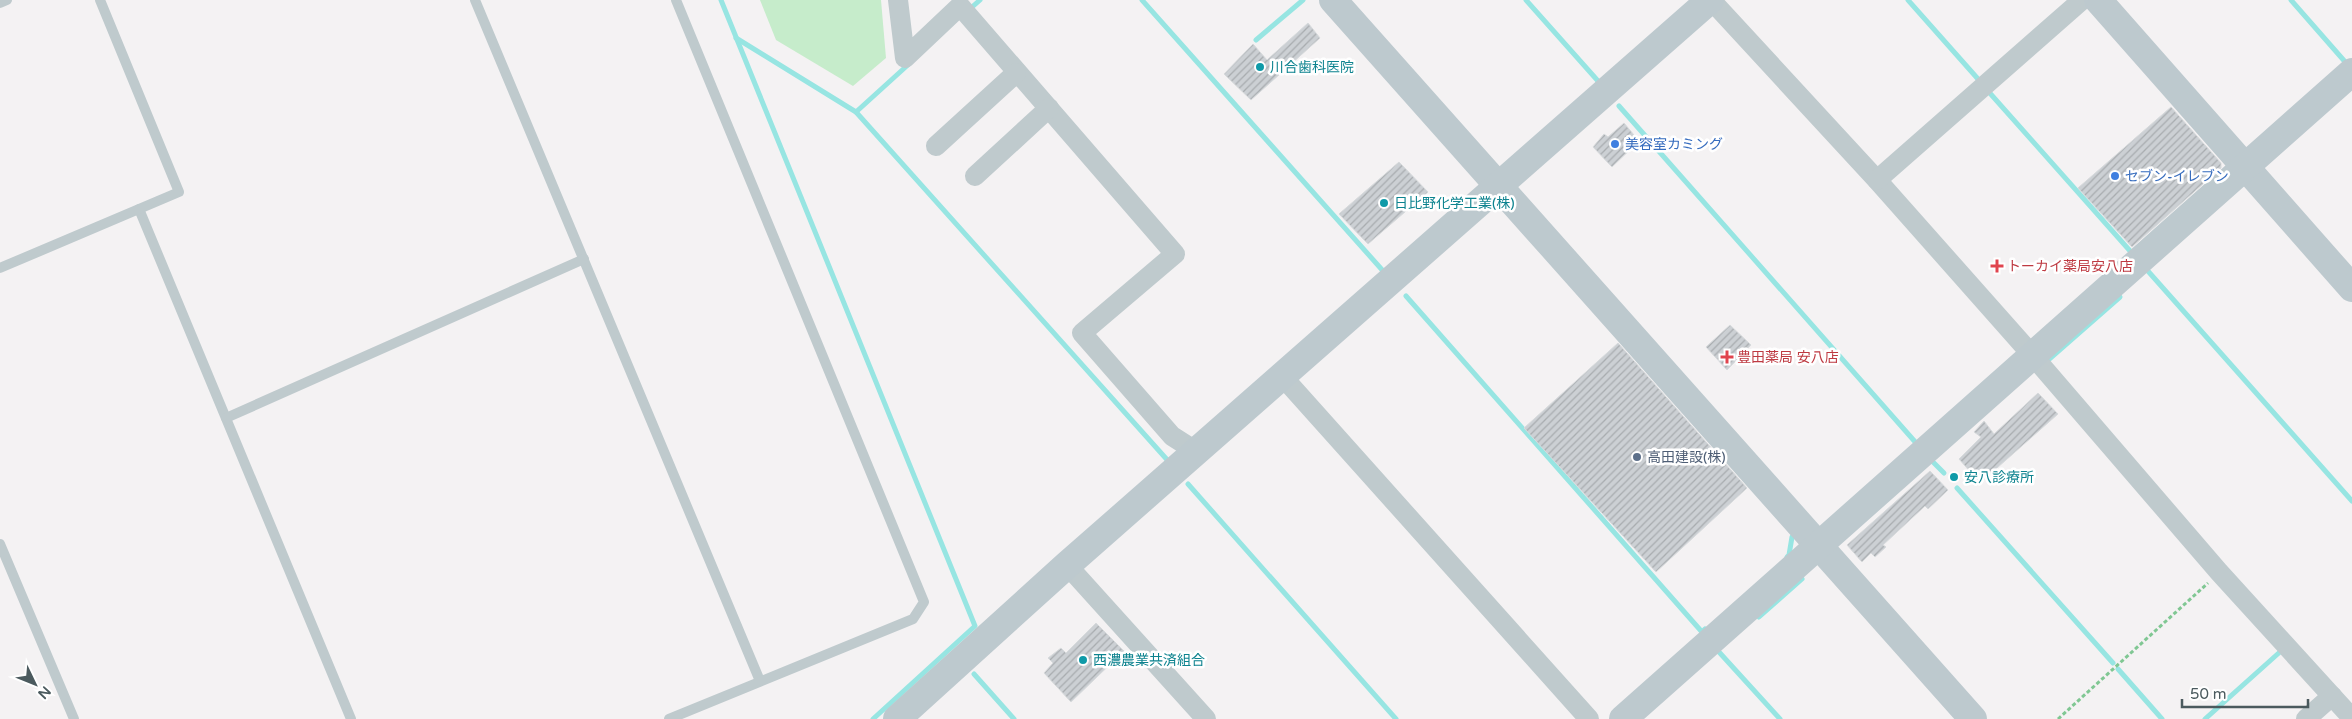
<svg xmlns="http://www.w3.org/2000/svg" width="2352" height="719" font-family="'Varela Round','Noto Sans JP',sans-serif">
	<defs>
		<pattern id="building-hatch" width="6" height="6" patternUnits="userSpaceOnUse" patternTransform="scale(1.25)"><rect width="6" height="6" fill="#ccd0d4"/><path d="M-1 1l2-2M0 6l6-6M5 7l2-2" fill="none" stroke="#a8acaf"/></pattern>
	</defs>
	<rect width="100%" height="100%" fill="#f4f2f3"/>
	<polygon fill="#c6eccb" points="760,0 881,0 886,58 853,86 776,40"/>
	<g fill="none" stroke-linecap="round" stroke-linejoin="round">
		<g stroke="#97e5e2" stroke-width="5">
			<polyline points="721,0 975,626 873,719"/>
			<polyline points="1142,0 1384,272"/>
			<polyline points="1526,0 1598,81"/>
			<polyline points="1908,0 1978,79"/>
			<polyline points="2291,0 2347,64"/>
			<polyline points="971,8 980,0"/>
			<polyline points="736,38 856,112 1170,463"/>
			<polyline points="1256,40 1303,0"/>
			<polyline points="1988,91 2131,252"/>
			<polyline points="1619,106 1917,444"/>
			<polyline points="856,112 910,63"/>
			<polyline points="2147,270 2352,501"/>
			<polyline points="1406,296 1702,632 1705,629"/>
			<polyline points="2047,361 2120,297"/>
			<polyline points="1931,460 1944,473"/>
			<polyline points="1188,484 1396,719"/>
			<polyline points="1957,488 2113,663"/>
			<polyline points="1787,557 1789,555 1792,537"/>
			<polyline points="1759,617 1802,579"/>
			<polyline points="1719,652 1780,719"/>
			<polyline points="2118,669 2162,719"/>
			<polyline points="974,674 1014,719"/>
			<polyline points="2205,719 2281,651"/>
		</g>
	</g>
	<g fill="url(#building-hatch)" stroke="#d7dadc">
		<polygon points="1308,23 1320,38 1251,100 1224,74 1253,44 1267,60"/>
		<polygon points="2171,107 2221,163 2221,168 2132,247 2078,188"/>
		<polygon points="1624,123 1639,141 1612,167 1593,147 1604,134 1608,137"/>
		<polygon points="1399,162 1428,192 1368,244 1339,214"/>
		<polygon points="1730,325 1751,345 1727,370 1706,347"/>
		<polygon points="1618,343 1747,488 1656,572 1524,428"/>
		<polygon points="2038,393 2058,414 1980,483 1959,459 1981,437 1974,432 1984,421 1994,434"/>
		<polygon points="1930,471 1948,490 1928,509 1925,506 1883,545 1886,547 1875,557 1871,553 1862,562 1847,545"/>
		<polygon points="1096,623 1124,651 1071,702 1044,673 1053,663 1048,658 1061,648 1066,653"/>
	</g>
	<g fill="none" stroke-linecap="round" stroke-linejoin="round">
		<polyline stroke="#80c793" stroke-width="3" stroke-dasharray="4 2.5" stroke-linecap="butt" points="2058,719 2208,583"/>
		<g stroke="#bfcacd" stroke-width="10">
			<polyline points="475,0 760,681"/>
			<polyline points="0,3 7,0"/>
			<polyline points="139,209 351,719"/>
			<polyline points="0,268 179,192 100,0"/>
			<polyline points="226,418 584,259"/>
			<polyline points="0,544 74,719"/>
			<polyline points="669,719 913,619 924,602 676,0"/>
		</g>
		<g stroke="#bfcacd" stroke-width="20">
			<polyline points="898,0 905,58 960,6 1175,254 1082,333 1172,436 1197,452"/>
			<polyline points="1711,0 1877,180 2033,356 2219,572 2352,718"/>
			<polyline points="936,146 1016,73"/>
			<polyline points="975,176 1049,108"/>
			<polyline points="1877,180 2082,0"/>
			<polyline points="1282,376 1589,719"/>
			<polyline points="1067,565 1206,719"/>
			<polyline points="2306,719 2332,696"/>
		</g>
		<g stroke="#bdc9ce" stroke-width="28">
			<polyline points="1333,0 1973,719"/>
			<polyline points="2098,0 2352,288"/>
			<polyline points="897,719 1067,565 1710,0"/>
			<polyline points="1623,719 2352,72"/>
		</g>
	</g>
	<g fill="#0f9aa8" stroke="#fff" stroke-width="2">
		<circle cx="1260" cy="67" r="5"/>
		<circle cx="1384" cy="203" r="5"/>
		<circle cx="1954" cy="477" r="5"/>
		<circle cx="1083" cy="660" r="5"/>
	</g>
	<g fill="#3f7fe0" stroke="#fff" stroke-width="2">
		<circle cx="1615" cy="144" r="5"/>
		<circle cx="2115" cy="176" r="5"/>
	</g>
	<g fill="#e0444e" stroke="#fff" stroke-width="2">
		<path d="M1994.5 258.5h5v5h5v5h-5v5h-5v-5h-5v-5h5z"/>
		<path d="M1724.5 349.5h5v5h5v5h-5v5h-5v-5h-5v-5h5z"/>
	</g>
	<circle fill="#5c6f8a" stroke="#fff" stroke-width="2" cx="1637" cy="457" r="5"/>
	<g text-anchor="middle" stroke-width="5" stroke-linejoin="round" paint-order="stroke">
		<g font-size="14" fill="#0d838f" stroke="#fff" text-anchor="start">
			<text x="1270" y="72">川合歯科医院</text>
			<text x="1394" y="208">日比野化学工業(株)</text>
			<text x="1964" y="482">安八診療所</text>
			<text x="1093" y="665">西濃農業共済組合</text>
		</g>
		<g font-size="14" fill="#366cbe" stroke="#fff" text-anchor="start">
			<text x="1625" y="149">美容室カミング</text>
			<text x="2125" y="181">セブン-イレブン</text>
		</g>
		<g font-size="14" fill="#be3a42" stroke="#fff" text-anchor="start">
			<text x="2007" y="271">トーカイ薬局安八店</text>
			<text x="1737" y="362">豊田薬局 安八店</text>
		</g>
		<g font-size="14" fill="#4e5e75" stroke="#fff" text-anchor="start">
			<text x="1647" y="462">高田建設(株)</text>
		</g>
	</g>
	<g transform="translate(35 684) rotate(133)" stroke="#ffffff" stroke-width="4" paint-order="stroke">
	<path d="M0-4L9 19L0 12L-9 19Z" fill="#4b5a5e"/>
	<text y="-8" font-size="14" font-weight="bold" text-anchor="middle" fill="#4b5a5e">N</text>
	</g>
	<path d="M2182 699v8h126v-8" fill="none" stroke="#4b5a5e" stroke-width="2.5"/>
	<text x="2190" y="699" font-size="15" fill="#4b5a5e" stroke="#ffffff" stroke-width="4" paint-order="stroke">50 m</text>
</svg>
